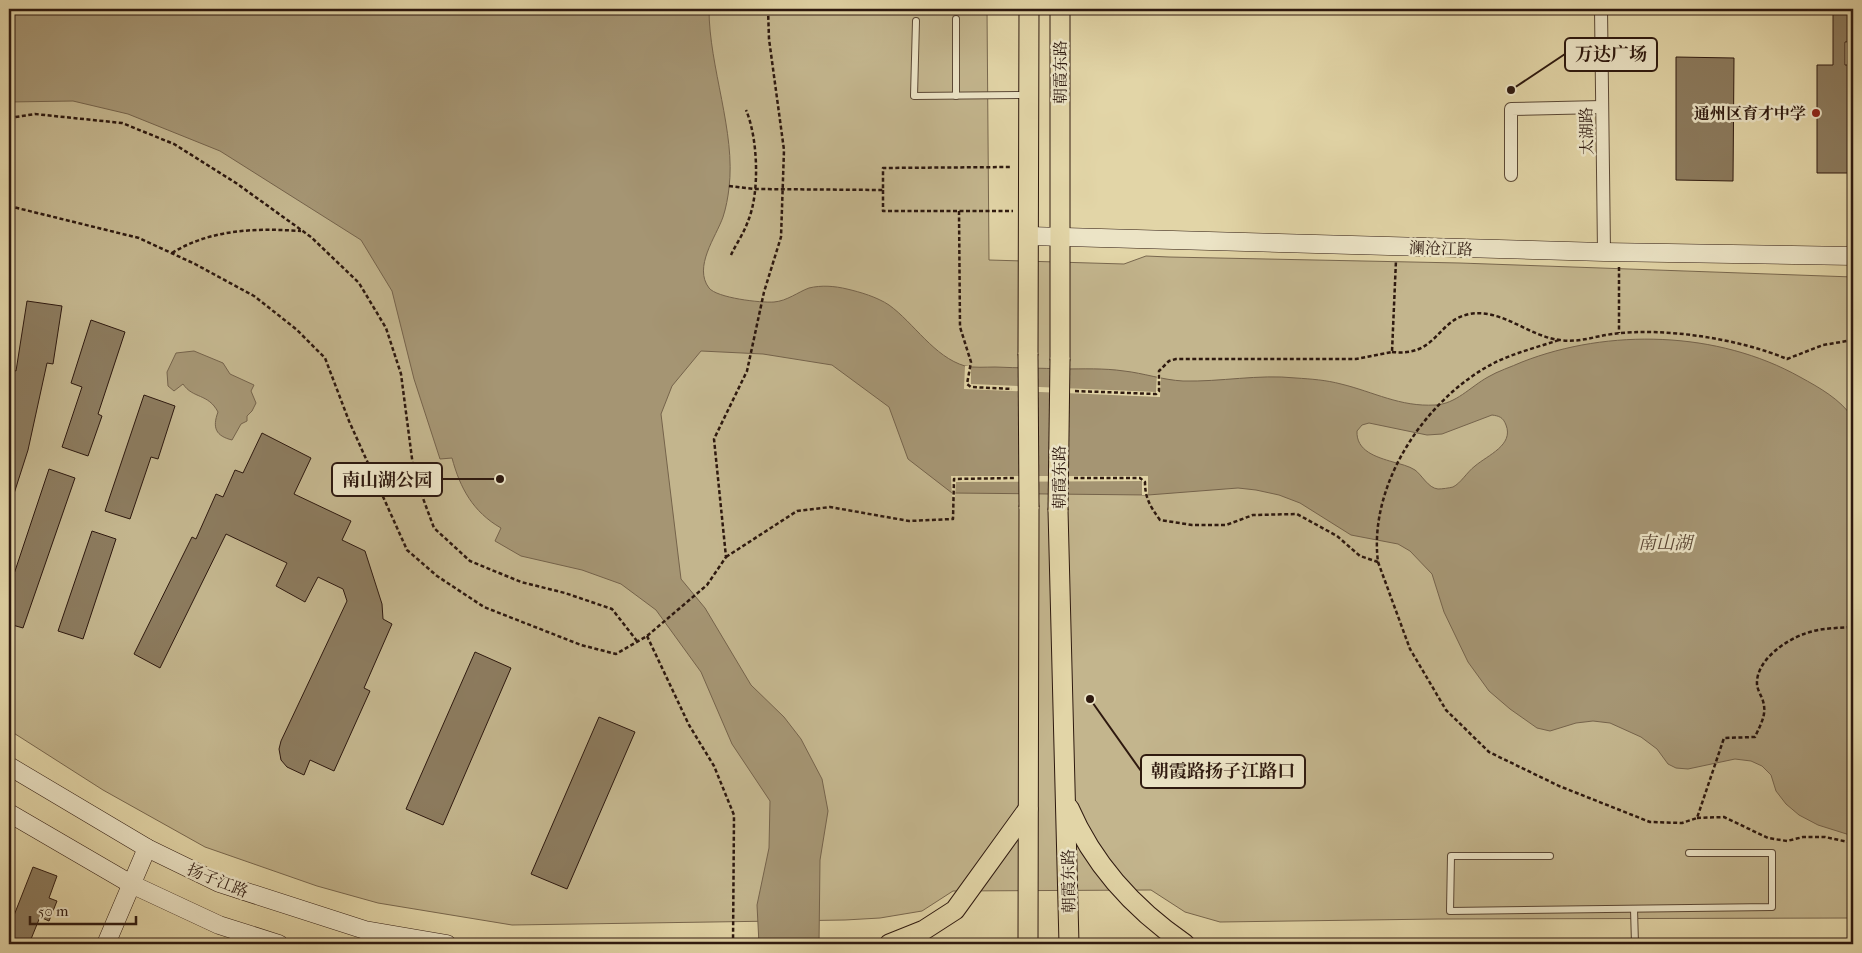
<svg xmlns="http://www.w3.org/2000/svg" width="1862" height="953" font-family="'IM FELL French Canon','Noto Serif SC',serif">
	<rect width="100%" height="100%" fill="#e2d5a7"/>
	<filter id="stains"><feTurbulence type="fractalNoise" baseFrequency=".004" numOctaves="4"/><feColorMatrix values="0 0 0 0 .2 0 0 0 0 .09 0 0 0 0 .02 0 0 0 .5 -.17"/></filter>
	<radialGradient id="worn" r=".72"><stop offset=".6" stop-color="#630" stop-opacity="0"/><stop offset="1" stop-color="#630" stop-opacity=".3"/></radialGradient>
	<polygon fill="#c3b58d" stroke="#78674e" points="9,9 987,9 989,260 1124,264 1146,256 1169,257 1460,263 1853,277 1853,918 1438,919 1220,922 1185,912 1151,890 953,891 922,911 880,918 845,920 512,925 378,903 317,886 205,847 103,790 9,730"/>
	<g fill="#a59573" stroke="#75634b" fill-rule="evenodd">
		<path d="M9,9H709C709,67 736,132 729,188C728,197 726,208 723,217C716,237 693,267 709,288C717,298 761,303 774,302C787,301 798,292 809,288C821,285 835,286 847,289C860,292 877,297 889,305C914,323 934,357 965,366C974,368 986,367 995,367C1018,368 1041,368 1063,369C1083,369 1104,368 1124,371C1143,373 1163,380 1183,381C1221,382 1258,374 1296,378C1311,379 1326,380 1341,384C1374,392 1400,407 1435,405C1456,404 1470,387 1488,377C1498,371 1511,367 1522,362C1609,328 1718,331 1800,377C1820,388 1840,399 1853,418V836L1818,825L1799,815L1786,804L1776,791L1771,775L1762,766L1751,761L1735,759L1688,769L1676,768L1668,764L1657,749L1641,737L1610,723L1593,721L1576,723L1550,731L1537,728L1510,709L1489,691L1468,662L1444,612L1432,574L1410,551L1398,544L1351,535L1300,503L1279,495L1256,490L1238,488L1148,495L952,493L908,459L889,407L832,365L763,354L701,351L672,386L661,414L681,579L705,608L751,685L784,717L801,739L822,779L828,811L820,860L819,944H759L757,905L769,848L770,801L732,744L701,672L656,610L621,584L582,570L521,556L495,541L501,528C473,512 460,488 452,458L440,459L414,379L392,291L361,240L220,151L128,114L73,101L9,102ZM1492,415C1499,416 1503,417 1506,425C1514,445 1488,455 1475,466C1467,472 1461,483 1453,487C1449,488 1442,489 1438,489C1428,488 1422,475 1415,470C1409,466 1400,464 1393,462C1376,457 1356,451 1357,431L1362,425L1369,423L1427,435L1442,434Z"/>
		<path d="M194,351L223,363L230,374L254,385L251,391L256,403L252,411L247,416V421L241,424L232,440C216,436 212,428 218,412C208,393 193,399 183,384L174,391L168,386L167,372L176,353Z"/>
	</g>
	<g fill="#e2d5a7">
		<polygon points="965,366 971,366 971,384 1156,392 1157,374 1161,375 1160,397 964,389"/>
		<polygon points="951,476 1148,476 1148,495 1142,495 1142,481 956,482 955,497 952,496"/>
	</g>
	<g fill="#8c7b5e" stroke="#2e190f">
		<polygon points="1833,9 1853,9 1853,41 1845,42 1845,65 1853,65 1853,173 1817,173 1817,65 1833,65"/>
		<polygon points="1676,57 1734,58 1733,181 1676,180"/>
		<polygon points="27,301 62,306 53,364 47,363 28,450 11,503 9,503 9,388 13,370 16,371"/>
		<polygon points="91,320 125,332 98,414 102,416 88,456 62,447 82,387 71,383"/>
		<polygon points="144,395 175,406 158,459 151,457 130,519 105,511"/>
		<polygon points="262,433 311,458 294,494 351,521 342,540 365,551 382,604 383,619 392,624 364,688 370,691 334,771 310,760 304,775 287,767 281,760 279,749 281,741 347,601 343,589 318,577 305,602 276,586 287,563 226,534 160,668 134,654 192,537 196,539 216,494 223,497 235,470 243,473"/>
		<polygon points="49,469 75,478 23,628 9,624 9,589"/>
		<polygon points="92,531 116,539 83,639 58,631"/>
		<polygon points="475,652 511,668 443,825 406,809"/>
		<polygon points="599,717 635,732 567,889 531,874"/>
		<polygon points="33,867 57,876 49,898 57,901 49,921 40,917 29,944 9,944 9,928"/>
	</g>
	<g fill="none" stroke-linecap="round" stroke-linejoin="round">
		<g stroke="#5b4835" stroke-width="8">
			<g id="lane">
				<polyline points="956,19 956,96"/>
				<polyline points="916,21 914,96 1028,95"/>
				<polyline points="1550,856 1451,856 1450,911 1772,907 1772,853 1689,853"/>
				<polyline points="1634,909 1635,944"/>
			</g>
		</g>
		<g stroke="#5b4835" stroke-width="14">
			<g id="street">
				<polyline points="1601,9 1604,252"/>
				<polyline points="1511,175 1511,109 1602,107"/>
			</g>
		</g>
		<g stroke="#2e190f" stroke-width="19">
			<g id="secondary">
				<polyline points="1029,236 1604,252 1853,256"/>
				<polyline points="9,766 147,848 219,883 365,930 447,944"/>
				<polyline points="9,813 131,884 219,925 279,944"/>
				<polyline points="106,944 147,848"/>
			</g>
		</g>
		<g stroke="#2e190f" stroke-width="21">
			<g id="primary">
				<polyline points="1028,354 1029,9"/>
				<polyline points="1060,359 1060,9"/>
				<polyline points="1058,510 1069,944"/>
				<path d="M1069,808C1094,866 1134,909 1185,944"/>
				<polyline points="889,944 924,930 955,910 1028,809"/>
				<polyline points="1028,944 1029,507"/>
			</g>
		</g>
		<g stroke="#2e190f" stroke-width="2.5" stroke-dasharray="4 2.5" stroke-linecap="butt">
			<polyline points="9,118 35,114 122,123 174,144 236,183 311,237 359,283 386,328 401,374 414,474 434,528 470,561 521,582 565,593 612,609 637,641"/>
			<polyline points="729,186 754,189 883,190 883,168 1012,167"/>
			<polyline points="883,190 883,211 1013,211"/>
			<polyline points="9,206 139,238 195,264 254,296 296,329 325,358 349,421 407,550 437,576 484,607 581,645 616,654 647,636 707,585 726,557 714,439 747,371 764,292 781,237 784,150 769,39 768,9"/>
			<polyline points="959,211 960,327 971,362 967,384 971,387 1012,389"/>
			<path d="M172,253C211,229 256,228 301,231"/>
			<path d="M731,255C736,244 744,233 748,221C760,193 758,138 746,110"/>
			<polyline points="1619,267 1619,333"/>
			<path d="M1392,352C1438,357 1436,320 1470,314C1501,308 1530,337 1560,340C1579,343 1595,336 1613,334C1664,327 1740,339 1787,359L1823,345L1853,340"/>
			<polyline points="1075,391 1156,394 1159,391 1159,371 1169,361 1176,359 1356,359 1392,352 1396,260"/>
			<path d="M1074,478H1140L1145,482C1145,498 1150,506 1160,520L1192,525H1226L1253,515L1297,514L1337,536L1360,556L1378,562C1368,484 1426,398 1494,363C1514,353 1538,347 1559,340"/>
			<polyline points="726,557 797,511 830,507 909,521 953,519 954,479 1014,478"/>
			<path d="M1378,562L1410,649L1446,710L1489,752L1559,786L1650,822L1682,823L1697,818L1724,738L1755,737C1761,723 1768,714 1762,698C1760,694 1757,688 1757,684C1756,661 1784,641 1804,634C1819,628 1837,628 1853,627"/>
			<polyline points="647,636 689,725 714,766 734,815 733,944"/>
			<polyline points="1697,818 1724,817 1768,838 1787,841 1803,837 1825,837 1853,843"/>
		</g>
		<use href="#lane" stroke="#ece4c6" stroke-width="6"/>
		<use href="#street" stroke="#ece4c6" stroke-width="12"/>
		<use href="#secondary" stroke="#ece4c6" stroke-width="18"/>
		<use href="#primary" stroke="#e2d5a7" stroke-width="19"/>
		<g stroke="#2e190f" stroke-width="21" stroke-linecap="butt">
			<g id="primary-bridge">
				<polyline points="1028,354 1029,507"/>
				<polyline points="1058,510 1060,359"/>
			</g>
		</g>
		<use href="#primary-bridge" stroke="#e2d5a7" stroke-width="19"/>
	</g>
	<circle fill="#8f2418" stroke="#ece4c6" stroke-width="2" cx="1816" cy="113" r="5"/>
	<g text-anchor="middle" stroke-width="5" stroke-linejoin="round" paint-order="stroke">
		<g font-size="16" fill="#2e190f" stroke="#ece4c6">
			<text transform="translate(1060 72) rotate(-90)" y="6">朝霞东路</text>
			<text transform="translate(1586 131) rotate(-91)" y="6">太湖路</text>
			<text transform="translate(1441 248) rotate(2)" y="6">澜沧江路</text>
			<text transform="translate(1059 477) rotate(-90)" y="6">朝霞东路</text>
			<text transform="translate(218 880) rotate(22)" y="6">扬子江路</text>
			<text transform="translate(1068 881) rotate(-91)" y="6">朝霞东路</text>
		</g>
		<g font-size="16" font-weight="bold" fill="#2e190f" stroke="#ece4c6" text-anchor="end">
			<text x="1806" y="119">通州区育才中学</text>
		</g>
		<g font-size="18" font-style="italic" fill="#584432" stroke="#ece4c6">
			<text x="1665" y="549">南山湖</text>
		</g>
	</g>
	<path fill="none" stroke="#2e190f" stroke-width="2" d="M1511 90L1565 54M500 479L442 479M1090 699L1141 771"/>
	<g fill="#2e190f" stroke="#ece4c6" stroke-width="2">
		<circle cx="1511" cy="90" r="5"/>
		<circle cx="500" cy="479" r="5"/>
		<circle cx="1090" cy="699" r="5"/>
	</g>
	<g fill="#ece4c6" stroke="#2e190f" stroke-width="2">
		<rect x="1565" y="38" width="92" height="33" rx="5"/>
		<rect x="332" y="463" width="110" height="33" rx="5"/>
		<rect x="1141" y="755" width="164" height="33" rx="5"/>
	</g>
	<g font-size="18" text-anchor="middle" font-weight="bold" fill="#2e190f">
		<text x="1611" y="60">万达广场</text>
		<text x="387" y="486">南山湖公园</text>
		<text x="1223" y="777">朝霞路扬子江路口</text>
	</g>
	<rect width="1862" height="953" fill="none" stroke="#e2d5a7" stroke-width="30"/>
	<rect x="10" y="10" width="1842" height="933" fill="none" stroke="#2e190f" stroke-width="2.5"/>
	<rect x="15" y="15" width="1832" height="923" fill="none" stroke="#2e190f"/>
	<path d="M30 916v8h106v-8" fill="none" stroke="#2e190f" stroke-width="2.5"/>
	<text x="38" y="916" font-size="15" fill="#2e190f" stroke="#ece4c6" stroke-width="4" paint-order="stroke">50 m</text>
	<rect width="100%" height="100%" filter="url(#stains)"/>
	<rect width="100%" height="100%" fill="url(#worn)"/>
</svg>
